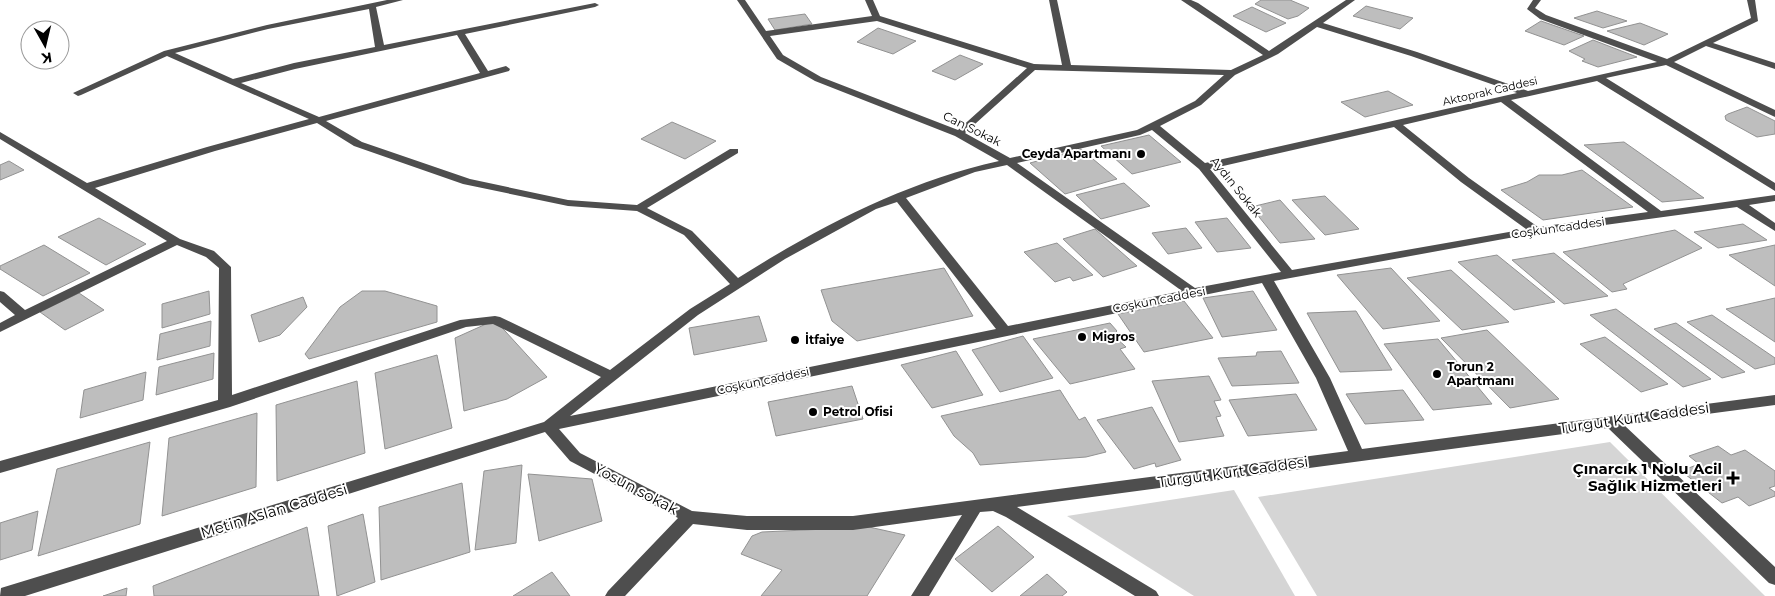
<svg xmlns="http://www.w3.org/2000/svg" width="1775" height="596" font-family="Montserrat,sans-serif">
	<rect width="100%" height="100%" fill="#fff"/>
	<g fill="#d5d5d5">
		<polygon points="1610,442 1765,596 1317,596 1258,497"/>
		<polygon points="1234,490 1295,596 1194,596 1067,516"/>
	</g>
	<g fill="#bebebe" stroke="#929292">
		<polygon points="1261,0 1290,0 1309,8 1298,16 1288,19 1255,4"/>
		<polygon points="1366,6 1413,18 1400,29 1353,16"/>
		<polygon points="1252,7 1286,23 1266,32 1233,16"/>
		<polygon points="1597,11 1627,21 1603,28 1574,18"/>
		<polygon points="805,14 812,24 775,30 768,19"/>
		<polygon points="1541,21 1584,36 1564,45 1525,31"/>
		<polygon points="1640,23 1668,34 1644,45 1607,31"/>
		<polygon points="878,28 916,41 893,54 857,42"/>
		<polygon points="1593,40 1637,57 1598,67 1582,61 1585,59 1569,51"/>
		<polygon points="960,55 983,64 955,80 932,71"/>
		<polygon points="1388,91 1413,105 1365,117 1341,102"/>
		<polygon points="1747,107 1775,121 1775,134 1757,137 1726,120 1725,116 1728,114"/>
		<polygon points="672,122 716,141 685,159 641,139"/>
		<polygon points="1149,135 1181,162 1132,174 1101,146"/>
		<polygon points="1624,142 1704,198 1662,202 1584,145"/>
		<polygon points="1081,149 1117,179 1065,194 1030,163"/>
		<polygon points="9,161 24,170 0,180 0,165"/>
		<polygon points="1582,170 1633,207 1543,220 1501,190 1527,182 1539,175 1562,175"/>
		<polygon points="1124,183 1150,206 1101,219 1076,195"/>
		<polygon points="1325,196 1359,229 1325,235 1292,200"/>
		<polygon points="1280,200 1315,239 1280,243 1251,207"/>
		<polygon points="99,218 146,244 106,265 58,237"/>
		<polygon points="1227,218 1251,248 1217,252 1195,222"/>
		<polygon points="1743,224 1767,240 1718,248 1694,232"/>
		<polygon points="1186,228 1202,248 1168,254 1152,233"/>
		<polygon points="1095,229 1137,266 1103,277 1063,239"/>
		<polygon points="1675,230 1702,248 1623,284 1627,289 1612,292 1563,252"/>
		<polygon points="1057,243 1093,275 1073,281 1070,277 1055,282 1024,252"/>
		<polygon points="44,245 90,273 43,296 0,269 0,266"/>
		<polygon points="1775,245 1775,286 1729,255"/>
		<polygon points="1554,253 1608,296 1564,304 1512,260"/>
		<polygon points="1497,255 1555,302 1514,310 1458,262"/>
		<polygon points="944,268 973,316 857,341 832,321 821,290"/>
		<polygon points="1391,268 1440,321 1383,329 1337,275"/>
		<polygon points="1451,270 1509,322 1462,330 1407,278"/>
		<polygon points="209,291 210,314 162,328 162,304"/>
		<polygon points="362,291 385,291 437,306 437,322 309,359 305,354 340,307"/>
		<polygon points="1253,291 1277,330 1222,337 1203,298"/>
		<polygon points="79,293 104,310 65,330 40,312"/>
		<polygon points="303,297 307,307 280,335 259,342 251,315"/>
		<polygon points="1775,298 1775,342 1726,309"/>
		<polygon points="1184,301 1213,338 1144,352 1118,314"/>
		<polygon points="1616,309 1711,379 1683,387 1590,315"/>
		<polygon points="1356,311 1392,370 1340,372 1307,313"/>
		<polygon points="1712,315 1775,358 1775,364 1755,369 1687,322"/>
		<polygon points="759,316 767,341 694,355 689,328"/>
		<polygon points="495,320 547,377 507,399 464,411 455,338"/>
		<polygon points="211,321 210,346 157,360 160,334"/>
		<polygon points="1110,323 1117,331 1113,335 1126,347 1120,349 1135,369 1070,384 1033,339"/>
		<polygon points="1676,323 1745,372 1722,378 1654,329"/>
		<polygon points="1487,330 1559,399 1510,408 1441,338"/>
		<polygon points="1023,336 1053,378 1000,392 972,350"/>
		<polygon points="1605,337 1668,384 1641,392 1580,344"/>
		<polygon points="1438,339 1492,404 1433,410 1384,344"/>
		<polygon points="956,351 983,395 932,408 901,365"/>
		<polygon points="1281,351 1299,383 1232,386 1218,358 1256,356 1257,352"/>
		<polygon points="214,353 213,379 156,395 159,367"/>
		<polygon points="437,355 452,428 385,449 375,373"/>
		<polygon points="146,372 143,400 80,418 84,390"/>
		<polygon points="1209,376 1221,400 1214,401 1221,416 1216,417 1224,436 1179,442 1152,381"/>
		<polygon points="357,381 365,453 277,481 276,405"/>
		<polygon points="852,386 863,419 776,436 768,402"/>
		<polygon points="1060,390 1079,420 1085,417 1106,452 1086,457 980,465 973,453 954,436 941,416"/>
		<polygon points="1403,390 1424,420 1365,424 1346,394"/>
		<polygon points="1296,394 1317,430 1248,436 1229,400"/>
		<polygon points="1152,407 1181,460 1156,467 1155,463 1134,469 1097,420"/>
		<polygon points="257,413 256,487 162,516 169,438"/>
		<polygon points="150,442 140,524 38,556 57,469"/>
		<polygon points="1718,446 1731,455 1745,450 1775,471 1775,486 1769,488 1775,492 1775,496 1749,506 1738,497 1722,503 1681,471 1699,464 1689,456"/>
		<polygon points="522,465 516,543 475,550 484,471"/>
		<polygon points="528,474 592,479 602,521 539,541"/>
		<polygon points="462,483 470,552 381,580 379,507"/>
		<polygon points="38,511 32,550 0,560 0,523"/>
		<polygon points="363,514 375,582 337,596 328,526"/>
		<polygon points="998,526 1034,557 992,592 955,559"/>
		<polygon points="307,527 319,596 154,596 153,586"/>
		<polygon points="869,527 905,535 867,596 761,596 782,570 741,554 752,536 762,532"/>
		<polygon points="552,572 570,596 513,596"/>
		<polygon points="1047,574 1067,592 1062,596 1020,596"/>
		<polygon points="127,588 126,596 103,596"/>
	</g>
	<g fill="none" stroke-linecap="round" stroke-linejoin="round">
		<path fill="#4e4e4e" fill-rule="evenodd" d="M387,0H403L376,7L384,45L595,3L599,5L595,7L465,34L488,71L506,66L510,69L509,71L326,121L362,142L470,179L568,200L637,205L730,149H738V153L647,208L692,231L738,278C819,227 905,182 999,161L955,136L815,81L777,59L737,0H745L766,31L872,16L865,0H873L880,16L1034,64L1062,65L1049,0H1057L1071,65L1231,70L1263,55L1181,0H1191L1198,3L1269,51L1346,0H1355L1323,23L1417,52L1528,91L1657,62L1540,19L1527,9L1533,0H1541L1535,8L1546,15L1667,59L1751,18L1747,0H1755L1758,21L1713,43L1775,63V69L1706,46L1674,62L1775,110V117L1666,65L1606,78L1775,183V191L1597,81L1511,100L1661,211L1775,195V201L1749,205L1775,223V231L1737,207L1509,238L1274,281L1330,378L1362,449L1775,395V405L1624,425L1775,567V585L1769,583L1608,428L1017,507L1156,591L1159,596H1135L1006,517L993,511L980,512L929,596H911L962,515L853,530H747L693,524L625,596H605L608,591L678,518L570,461L545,432L25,596H0L1,588L544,422L601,377L493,324L466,327L230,407L0,473V461L218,400L219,268L206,257L177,245L0,332V323L15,315L0,302V291L4,292L25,310L167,241L0,139V132L87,183L207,147L309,119L167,56L81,95L78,96L73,93L164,51L267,25ZM369,9L375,47L294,63L233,79L175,53L268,29ZM877,21L1027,68L958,130L821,77L783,55L770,36ZM1317,27L1411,56L1517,93L1205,163L1160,126L1201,105L1235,75L1278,54ZM457,35L480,73L319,117L241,83L295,69ZM1035,70L1224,75L1195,101L1137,130L1010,158L965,133ZM1501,102L1648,212L1538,227L1469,178L1403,125ZM317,123L354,146L463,184L568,206L637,211L684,235L730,284L690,309L610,370L500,317L495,316L460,320L232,395L231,267L214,251L180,239L95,188L215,151ZM1394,127L1461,182L1526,229L1292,270L1210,169ZM1152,130L1199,169L1281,272L1195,288L1017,163L1140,135ZM1007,165L1182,291L1008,326L906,198L975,172ZM897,202L996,329L570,416L698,315L785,259L876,209ZM1262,283L1316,378L1348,451L853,516H747L692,511L580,453L559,429Z"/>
	</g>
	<g fill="#000" stroke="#fff" stroke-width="2">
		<circle cx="1141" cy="154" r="5"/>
		<circle cx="1082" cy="337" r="5"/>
		<circle cx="795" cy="340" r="5"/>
		<circle cx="1437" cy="374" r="5"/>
		<circle cx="813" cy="412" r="5"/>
		<path d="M1730.5 470.5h5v5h5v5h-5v5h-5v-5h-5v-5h5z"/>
	</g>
	<g text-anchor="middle" stroke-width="4" stroke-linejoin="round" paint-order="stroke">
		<g font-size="11" fill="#000" stroke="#fff">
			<text transform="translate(1490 91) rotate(-13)" y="4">Aktoprak Caddesi</text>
		</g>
		<g font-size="12" fill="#000" stroke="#fff">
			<text transform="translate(972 129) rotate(26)" y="4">Can Sokak</text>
			<text transform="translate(1236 187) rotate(51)" y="4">Aydın Sokak</text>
			<text transform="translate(1558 228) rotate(-8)" y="4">Coşkun caddesi</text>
			<text transform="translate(1159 300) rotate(-11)" y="4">Coşkun caddesi</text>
			<text transform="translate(763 381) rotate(-12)" y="4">Coşkun caddesi</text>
		</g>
		<g font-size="12" font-weight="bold" fill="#000" stroke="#fff" text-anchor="start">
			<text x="1131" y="158" text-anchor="end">Ceyda Apartmanı</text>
			<text x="1092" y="341">Migros</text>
			<text x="805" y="344">İtfaiye</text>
			<text x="1447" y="371">Torun 2<tspan x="1447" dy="14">Apartmanı</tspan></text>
			<text x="823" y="416">Petrol Ofisi</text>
		</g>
		<g font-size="15" fill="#000" stroke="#fff">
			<text transform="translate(1634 418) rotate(-8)" y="5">Turgut Kurt Caddesi</text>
			<text transform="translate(1233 472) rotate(-8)" y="5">Turgut Kurt Caddesi</text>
			<text transform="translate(636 489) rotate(28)" y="5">Yosun sokak</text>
			<text transform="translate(274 511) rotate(-17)" y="5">Metin Aslan Caddesi</text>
		</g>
		<g font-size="15" font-weight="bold" fill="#000" stroke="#fff" text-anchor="end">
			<text x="1722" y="474">Çınarcık 1 Nolu Acil<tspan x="1722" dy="17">Sağlık Hizmetleri</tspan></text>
		</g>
	</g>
	<g transform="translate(45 45) rotate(172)"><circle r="24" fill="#ffffff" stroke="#999999"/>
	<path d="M0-4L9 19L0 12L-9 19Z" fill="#000000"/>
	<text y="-8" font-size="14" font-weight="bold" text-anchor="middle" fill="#000000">K</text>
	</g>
</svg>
